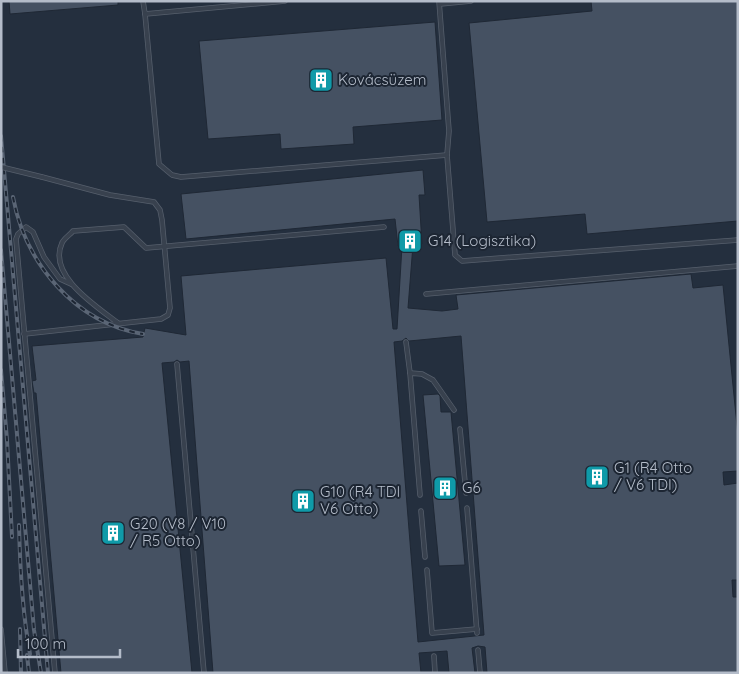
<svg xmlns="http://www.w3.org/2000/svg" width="739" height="674" font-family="Quicksand,sans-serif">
	<rect width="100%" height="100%" fill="#242f3e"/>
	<g fill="#455162" stroke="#1f2835" fill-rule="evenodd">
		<polygon points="9,1 118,1 118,5 10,14"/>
		<polygon points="591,1 738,1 738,221 587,234 585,214 487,222 469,23 592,11"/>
		<polygon points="435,22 442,120 353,127 354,144 281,149 280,134 208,139 199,41"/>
		<path d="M423,170L425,195H419L422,244L413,245L408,308L442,311L458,309L456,295L691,274L693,288L723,285L738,436V471L723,472L724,485L738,483V580H732L733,597H738V673H487L485,647L478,646L472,648L475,673H449L447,651L419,653L421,673H213L189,361L180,362L177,360L174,362L162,363L192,673H61L36,393H34L32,381L36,380L32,346L143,337L145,328L186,335L181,276L386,258L393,329H397L402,246H398L395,219L186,239L181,194ZM461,336L484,635L418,642L394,342L402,341L406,338L409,341Z"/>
		<polygon points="438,394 440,396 441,412 451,412 465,565 439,566 423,395"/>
	</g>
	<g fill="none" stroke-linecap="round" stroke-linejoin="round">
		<g stroke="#565f6c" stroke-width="5.5">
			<g id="service">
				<polyline points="143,1 145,14 285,1"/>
				<polyline points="439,1 449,131 447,155 455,255 462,261 738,240"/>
				<polyline points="440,4 471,1"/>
				<polyline points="145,14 159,164 172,175 181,177 447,155"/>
				<polyline points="426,294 738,266"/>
				<path d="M118,323C96,306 47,275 62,243C64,238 70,235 73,231L124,227L146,248L384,227"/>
				<polyline points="24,334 161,319 168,315 170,308 162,220 160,210 154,202 110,195 42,177"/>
				<polyline points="406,342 410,373"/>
				<polyline points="177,364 204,673"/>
				<polyline points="460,429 466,493"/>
				<polyline points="420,495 410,373 422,374 433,380 454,410"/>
				<polyline points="467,508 477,633"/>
				<polyline points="421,511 425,557"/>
				<polyline points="427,570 432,633 477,629"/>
				<polyline points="1,629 5,673"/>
				<polyline points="478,650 480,673"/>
				<polyline points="434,656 435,673"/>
				<polyline points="55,673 16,239 18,234 26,227 33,232 44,257 60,279 71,284"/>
			</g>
		</g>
		<use href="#service" stroke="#38414e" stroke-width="4"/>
		<g stroke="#5a6575" stroke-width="4">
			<g id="rail">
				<polyline points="1,136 48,673"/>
				<path d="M13,197C25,263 75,323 143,334"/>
				<polyline points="1,250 34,630 41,673"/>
				<polyline points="1,370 7,440 12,537"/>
				<path d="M19,525C20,568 22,611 30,654"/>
				<polyline points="20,629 21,673"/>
				<polyline points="27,655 29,673"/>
			</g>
		</g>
		<use href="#rail" stroke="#1d2633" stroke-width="2" stroke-dasharray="5.5" stroke-linecap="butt"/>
		<g stroke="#565f6c" stroke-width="5.5" stroke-linecap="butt">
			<polyline id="service-bridge" points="1,167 42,177"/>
		</g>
		<use href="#service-bridge" stroke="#38414e" stroke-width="4"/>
	</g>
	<defs>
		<g id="building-square" transform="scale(1.25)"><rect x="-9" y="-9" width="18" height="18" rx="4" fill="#0f9aa8" stroke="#1d2633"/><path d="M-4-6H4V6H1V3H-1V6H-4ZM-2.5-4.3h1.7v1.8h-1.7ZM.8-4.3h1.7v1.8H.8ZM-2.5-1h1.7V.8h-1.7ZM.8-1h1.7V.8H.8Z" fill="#fff"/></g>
	</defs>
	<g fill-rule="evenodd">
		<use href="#building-square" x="321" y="80"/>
		<use href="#building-square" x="410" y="241"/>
		<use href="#building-square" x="597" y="477"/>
		<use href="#building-square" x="445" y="488"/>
		<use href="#building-square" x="303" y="501"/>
		<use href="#building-square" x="113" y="533"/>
	</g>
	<g text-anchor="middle" stroke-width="4" stroke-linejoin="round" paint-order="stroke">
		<g font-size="15" fill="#b4bcc9" stroke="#1d2633" text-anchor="start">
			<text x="338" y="85">Kovácsüzem</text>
			<text x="428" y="246">G14 (Logisztika)</text>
			<text x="614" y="473">G1 (R4 Otto<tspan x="614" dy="17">/ V6 TDI)</tspan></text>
			<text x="462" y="493">G6</text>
			<text x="320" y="497">G10 (R4 TDI<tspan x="320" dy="17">V6 Otto)</tspan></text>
			<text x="130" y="529">G20 (V8 / V10<tspan x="130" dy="17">/ R5 Otto)</tspan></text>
		</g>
	</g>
	<rect width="739" height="674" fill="none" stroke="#b4bcc9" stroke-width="5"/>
	<path d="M18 649v8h102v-8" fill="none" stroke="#b4bcc9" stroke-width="2.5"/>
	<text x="25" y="649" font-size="15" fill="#b4bcc9" stroke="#1d2633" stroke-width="4" paint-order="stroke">100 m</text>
</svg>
